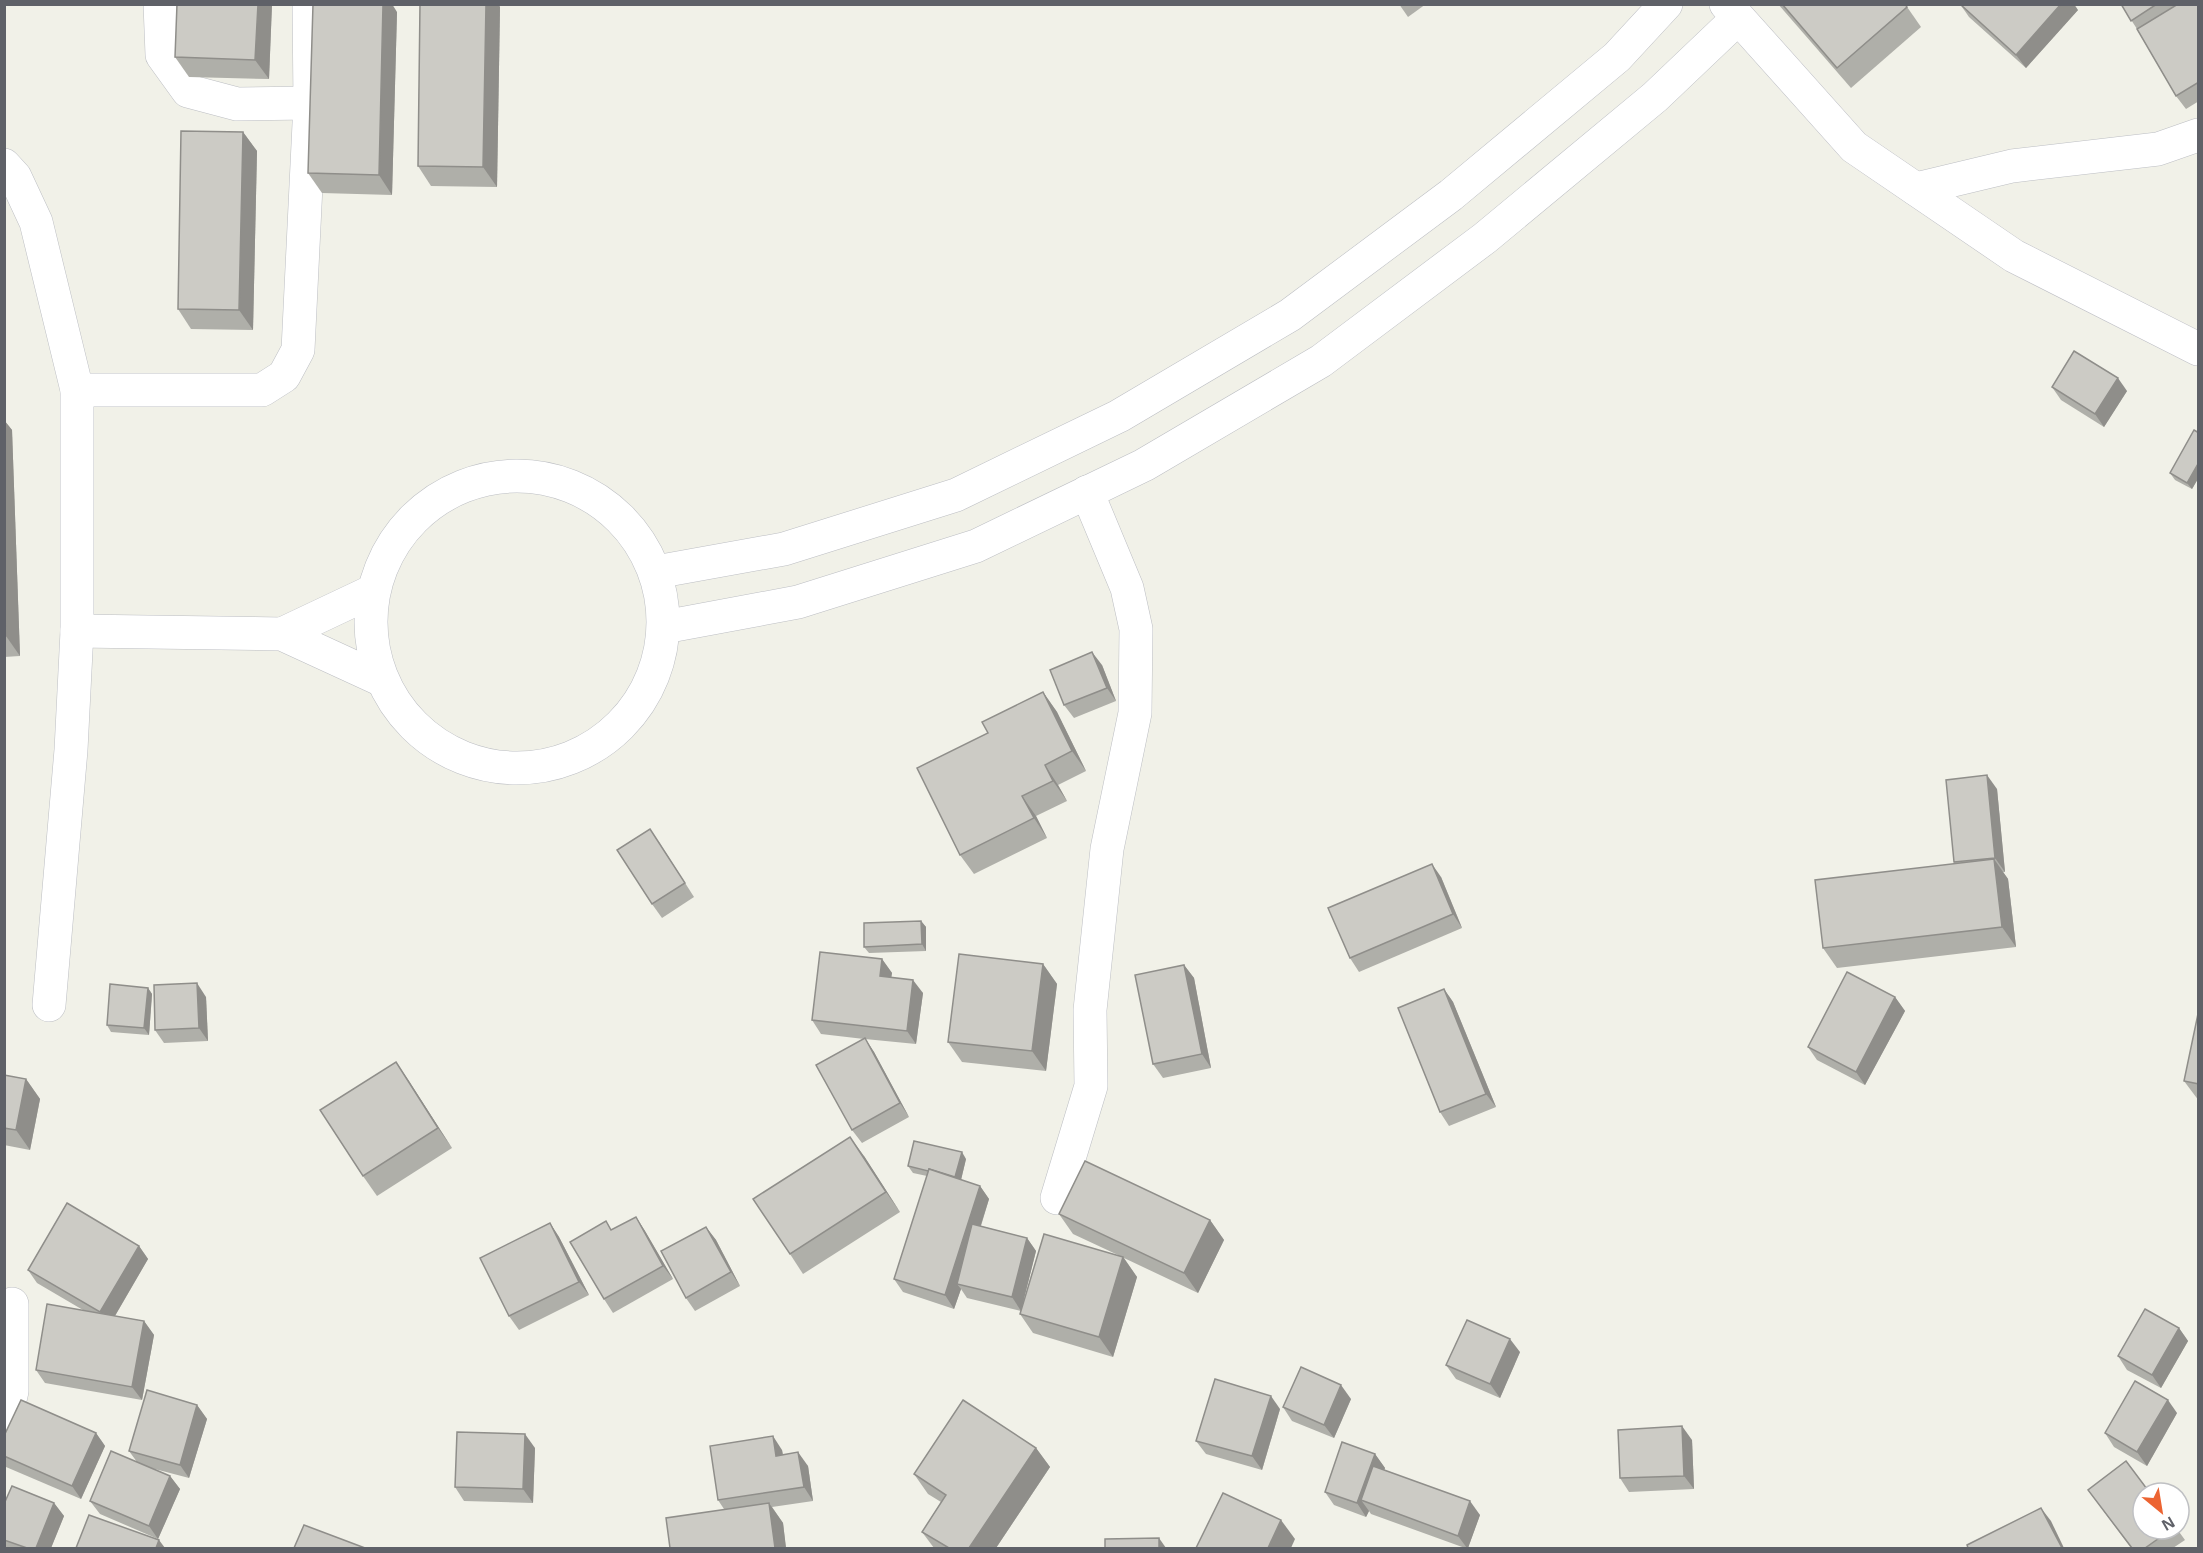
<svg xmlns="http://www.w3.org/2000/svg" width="2203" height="1553" font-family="Arial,sans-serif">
	<rect width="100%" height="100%" fill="#f1f1e8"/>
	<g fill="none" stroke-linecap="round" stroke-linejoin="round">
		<g stroke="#bcbec3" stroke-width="34">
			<g id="street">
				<polyline points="160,4 162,55 188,91 237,104 310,103"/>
				<polyline points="4,165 15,177 36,222 77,390 77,631 71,750 49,1005"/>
				<polyline points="1916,189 2012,166 2158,149 2198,135"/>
				<polyline points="77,390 262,390 284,376 298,350 310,103 309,4"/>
				<circle cx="517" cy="622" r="146"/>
				<polyline points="656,572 784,549 956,495 1119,416 1290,315 1451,195 1617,57 1666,4"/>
				<polyline points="664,627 798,602 976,546 1144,465 1321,361 1485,238 1655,97 1737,19"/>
				<polyline points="77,631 282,634 382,680"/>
				<polyline points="282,634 373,591"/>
				<polyline points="1057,1198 1091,1086 1090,1010 1107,849 1135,713 1136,629 1127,588 1087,492"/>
				<polyline points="4,1426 12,1391 12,1304"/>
			</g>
		</g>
		<g stroke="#bdbec5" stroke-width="34">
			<polyline id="secondary" points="1726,4 1854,147 2014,256 2198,349"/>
		</g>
		<use href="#street" stroke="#fff" stroke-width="33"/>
		<use href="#secondary" stroke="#fff" stroke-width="33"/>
	</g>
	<g fill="#afafa9">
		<polygon points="272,4 269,79 189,77 175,57"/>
		<polygon points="420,4 498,4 500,7 497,187 431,186 418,166"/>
		<polygon points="1399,4 1426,4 1408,17"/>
		<polygon points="1778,4 1905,4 1921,27 1851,88"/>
		<polygon points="1960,4 2078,10 2026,68 1969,17"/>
		<polygon points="2121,4 2199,4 2199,101 2186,109 2176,96 2137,29"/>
		<polygon points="397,12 392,195 322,193 308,173"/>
		<polygon points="243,132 257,151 253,330 191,329 178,309"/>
		<polygon points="2052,387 2127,391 2104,427 2061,400"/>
		<polygon points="4,420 12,430 20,656 4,657"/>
		<polygon points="2199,433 2199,477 2192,489 2175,480 2170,473"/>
		<polygon points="1102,665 1116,701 1074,718 1064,705"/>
		<polygon points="1043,692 1057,712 1086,771 1058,785 1067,801 1036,816 1047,838 974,874 960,855 988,733"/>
		<polygon points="1997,789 2005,872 2003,872 2008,879 2016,947 1837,968 1823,948 1954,864 1954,862"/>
		<polygon points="659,842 694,897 662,918 652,904"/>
		<polygon points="1441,877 1462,928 1359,972 1350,958"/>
		<polygon points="921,921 926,927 926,951 869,953 864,947"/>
		<polygon points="882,959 892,973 891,978 923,993 916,1044 865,1039 874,1052 909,1117 862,1143 852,1130 864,1039 821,1034 812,1020"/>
		<polygon points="1043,964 1057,984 1046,1071 962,1062 948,1042"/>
		<polygon points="1184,965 1194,978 1211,1068 1163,1078 1153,1064"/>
		<polygon points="148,988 152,994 149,1035 111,1032 107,1025"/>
		<polygon points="1444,989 1453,1002 1496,1107 1449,1126 1440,1112"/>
		<polygon points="206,997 208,1041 164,1043 155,1030"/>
		<polygon points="1895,997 1905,1011 1865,1085 1817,1060 1808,1047"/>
		<polygon points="2199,1009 2199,1101 2184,1081"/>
		<polygon points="396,1062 452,1148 377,1196 363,1176"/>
		<polygon points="4,1075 26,1079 40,1099 30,1150 4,1145"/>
		<polygon points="864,1156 900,1212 803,1274 790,1254"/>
		<polygon points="966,1159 961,1180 980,1186 989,1199 981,1226 1027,1238 1036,1251 1024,1298 1118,1255 1073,1234 1059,1214 1210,1220 1224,1240 1198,1293 1124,1258 1137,1277 1113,1357 1033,1333 1020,1314 1021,1311 967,1298 961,1289 954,1309 903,1292 894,1279 927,1176 913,1173 908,1166"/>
		<polygon points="636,1217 645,1231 673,1279 613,1313 604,1299"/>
		<polygon points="550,1223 559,1237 589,1295 519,1330 509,1316"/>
		<polygon points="706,1227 716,1240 740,1286 695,1311 686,1298"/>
		<polygon points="139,1246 148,1259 115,1316 144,1321 154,1335 142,1400 45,1383 36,1370 83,1310 37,1283 28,1270"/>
		<polygon points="2179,1328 2188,1341 2161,1388 2127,1370 2118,1356"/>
		<polygon points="1520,1352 1500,1398 1456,1379 1446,1365"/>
		<polygon points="1351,1399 1334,1438 1292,1421 1283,1407"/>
		<polygon points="197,1405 207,1419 189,1478 151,1468 170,1476 180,1489 158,1539 100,1514 90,1501 137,1462 129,1451"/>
		<polygon points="1280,1409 1262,1470 1206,1454 1196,1441"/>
		<polygon points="2177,1413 2147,1466 2114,1447 2105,1433"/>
		<polygon points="96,1433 105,1446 81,1499 6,1467 4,1464 4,1436"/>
		<polygon points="1692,1440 1694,1489 1629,1492 1620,1478"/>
		<polygon points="535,1448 533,1503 464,1501 455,1487"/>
		<polygon points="1036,1448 1050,1467 996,1548 934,1548 922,1532 941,1502 928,1494 914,1474"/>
		<polygon points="782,1450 783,1455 808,1466 813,1501 772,1507 783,1523 786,1548 670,1548 724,1509 718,1500"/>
		<polygon points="1375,1454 1385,1468 1384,1470 1480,1515 1468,1548 1465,1548 1371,1514 1369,1511 1366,1517 1334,1505 1325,1492"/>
		<polygon points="2088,1490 2143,1529 2177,1529 2185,1540 2173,1548 2131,1548"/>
		<polygon points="54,1503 64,1516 51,1548 4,1548 4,1504"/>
	</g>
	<g fill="#8f8e8a">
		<polygon points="258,4 272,4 269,79 255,60"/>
		<polygon points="383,4 392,4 397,12 392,195 379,175"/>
		<polygon points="486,4 498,4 500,7 497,187 483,167"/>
		<polygon points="2061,4 2074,4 2078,10 2026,68 2016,55"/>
		<polygon points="243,132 257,151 253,330 239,310"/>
		<polygon points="2118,378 2127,391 2104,427 2095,414"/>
		<polygon points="4,420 12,430 20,656 6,636 4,598"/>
		<polygon points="2199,462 2199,477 2192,489 2187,483"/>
		<polygon points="1092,652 1102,665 1116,701 1107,688"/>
		<polygon points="4,679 6,681 4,767"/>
		<polygon points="1043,692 1057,712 1086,771 1072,751"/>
		<polygon points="1045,765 1058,785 1067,801 1053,781"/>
		<polygon points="1987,775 1997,789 2005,872 1995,858"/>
		<polygon points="1022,796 1036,816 1047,838 1034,818"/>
		<polygon points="1994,859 2008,879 2016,947 2002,927"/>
		<polygon points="1432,864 1441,877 1462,928 1453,914"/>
		<polygon points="921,921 926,927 926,951 922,944"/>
		<polygon points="882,959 892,973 889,990 880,976"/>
		<polygon points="1043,964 1057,984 1046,1071 1032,1051"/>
		<polygon points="1184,965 1194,978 1211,1068 1202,1054"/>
		<polygon points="913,980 923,993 916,1044 907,1031"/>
		<polygon points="197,983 206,997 208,1041 199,1028"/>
		<polygon points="148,988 152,994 149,1035 144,1028"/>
		<polygon points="1444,989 1453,1002 1496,1107 1486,1094"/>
		<polygon points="1895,997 1905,1011 1865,1085 1856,1072"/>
		<polygon points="865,1038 874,1052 909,1117 900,1103"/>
		<polygon points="396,1062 409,1081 452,1148 438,1128"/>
		<polygon points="26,1079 40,1099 30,1150 16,1130"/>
		<polygon points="850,1137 864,1156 900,1212 886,1192"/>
		<polygon points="962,1152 966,1159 960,1184 955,1177"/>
		<polygon points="980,1186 989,1199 962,1285 957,1284 961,1289 954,1309 945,1295"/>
		<polygon points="636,1217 645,1231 673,1279 663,1266"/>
		<polygon points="1210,1220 1224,1240 1198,1293 1184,1273"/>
		<polygon points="550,1223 559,1237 589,1295 579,1282"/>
		<polygon points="706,1227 716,1240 740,1286 731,1272"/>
		<polygon points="1027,1238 1036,1251 1021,1311 1012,1297"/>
		<polygon points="139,1246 148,1259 109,1326 100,1312"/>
		<polygon points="1123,1257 1137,1277 1113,1357 1099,1337"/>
		<polygon points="144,1321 154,1335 142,1400 132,1387"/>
		<polygon points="2179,1328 2188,1341 2161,1388 2152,1375"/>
		<polygon points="1510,1339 1520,1352 1500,1398 1490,1384"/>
		<polygon points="1341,1385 1351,1399 1334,1438 1324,1425"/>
		<polygon points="1271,1396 1280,1409 1262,1470 1252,1456"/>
		<polygon points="2168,1400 2177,1413 2147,1466 2137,1452"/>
		<polygon points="197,1405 207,1419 189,1478 180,1465"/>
		<polygon points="1682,1426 1692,1440 1694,1489 1684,1476"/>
		<polygon points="96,1433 105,1446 81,1499 72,1486"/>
		<polygon points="525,1434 535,1448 533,1503 523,1489"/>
		<polygon points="773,1436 782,1450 785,1469 776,1456"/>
		<polygon points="1036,1448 1050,1467 996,1548 969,1548"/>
		<polygon points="798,1452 808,1466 813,1501 804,1487"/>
		<polygon points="1375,1454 1385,1468 1371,1504 1361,1500 1369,1511 1366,1517 1357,1503"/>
		<polygon points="170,1476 180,1489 158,1539 149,1526"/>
		<polygon points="1470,1501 1480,1515 1468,1548 1467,1548 1458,1536"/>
		<polygon points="54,1503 64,1516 51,1548 36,1548"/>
		<polygon points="769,1503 783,1523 786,1548 775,1548"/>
		<polygon points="2041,1508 2051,1521 2064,1548 2062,1548"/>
		<polygon points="1281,1520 1295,1539 1291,1548 1268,1548"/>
		<polygon points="1159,1538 1166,1548 1159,1548"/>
		<polygon points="159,1540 165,1548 156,1548"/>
	</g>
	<g fill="#cccbc5" stroke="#8f8e8a" stroke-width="1.5">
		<polygon points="177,4 258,4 255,60 175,57"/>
		<polygon points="313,4 383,4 379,175 308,173"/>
		<polygon points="420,4 486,4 483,167 418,166"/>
		<polygon points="1782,4 1905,4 1907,7 1837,68"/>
		<polygon points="1960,4 2061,4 2016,55"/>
		<polygon points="2121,4 2157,4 2131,21"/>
		<polygon points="2178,4 2199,4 2199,82 2176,96 2137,29"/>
		<polygon points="181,131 243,132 239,310 178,309"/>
		<polygon points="2074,351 2118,378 2095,414 2052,387"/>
		<polygon points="2194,430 2199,433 2199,462 2187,483 2170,473"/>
		<polygon points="4,598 6,636 4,637"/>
		<polygon points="1092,652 1107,688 1064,705 1050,670"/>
		<polygon points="1043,692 1072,751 1045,765 1053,781 1022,796 1034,818 960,855 917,768 988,733 982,722"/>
		<polygon points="1987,775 1995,858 1954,862 1946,780"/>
		<polygon points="650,829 685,883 652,904 617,850"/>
		<polygon points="1994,859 2002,927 1823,948 1815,880"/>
		<polygon points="1432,864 1453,914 1350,958 1328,908"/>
		<polygon points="921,921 922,944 864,947 864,923"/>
		<polygon points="820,952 882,959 880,976 913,980 907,1031 812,1020"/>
		<polygon points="959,954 1043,964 1032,1051 948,1042"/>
		<polygon points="1184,965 1202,1054 1153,1064 1135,975"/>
		<polygon points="1847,972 1895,997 1856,1072 1808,1047"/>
		<polygon points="197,983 199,1028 155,1030 154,985"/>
		<polygon points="110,984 148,988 144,1028 107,1025"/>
		<polygon points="1444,989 1486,1094 1440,1112 1398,1008"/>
		<polygon points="2199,1009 2199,1084 2184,1081"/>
		<polygon points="865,1038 900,1103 852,1130 816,1065"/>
		<polygon points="396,1062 438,1128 363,1176 320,1110"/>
		<polygon points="4,1075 26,1079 16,1130 4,1128"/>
		<polygon points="850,1137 886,1192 790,1254 753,1199"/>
		<polygon points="914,1141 962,1152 955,1177 929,1169 928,1171 908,1166"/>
		<polygon points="1085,1161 1210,1220 1184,1273 1059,1214"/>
		<polygon points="929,1169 980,1186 945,1295 894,1279"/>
		<polygon points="67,1203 139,1246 100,1312 28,1270"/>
		<polygon points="636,1217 663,1266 604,1299 570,1242 606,1221 611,1230"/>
		<polygon points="550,1223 579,1282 509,1316 480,1258"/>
		<polygon points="972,1224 1027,1238 1012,1297 957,1284"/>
		<polygon points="706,1227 731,1272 686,1298 661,1251"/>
		<polygon points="1044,1234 1123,1257 1099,1337 1020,1314"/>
		<polygon points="47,1304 144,1321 132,1387 36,1370"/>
		<polygon points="2145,1309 2179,1328 2152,1375 2118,1356"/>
		<polygon points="1467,1320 1510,1339 1490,1384 1446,1365"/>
		<polygon points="1301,1367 1341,1385 1324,1425 1283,1407"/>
		<polygon points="1215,1379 1271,1396 1252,1456 1196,1441"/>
		<polygon points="2135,1381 2168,1400 2137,1452 2105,1433"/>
		<polygon points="147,1390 197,1405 180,1465 129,1451"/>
		<polygon points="21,1400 96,1433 72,1486 4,1456 4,1436"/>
		<polygon points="963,1400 1036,1448 969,1548 949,1548 922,1532 946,1495 914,1474"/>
		<polygon points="1682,1426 1684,1476 1620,1478 1618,1430"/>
		<polygon points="457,1432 525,1434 523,1489 455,1487"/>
		<polygon points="773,1436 776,1456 798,1452 804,1487 718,1500 710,1446"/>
		<polygon points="1342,1442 1375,1454 1357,1503 1325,1492"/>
		<polygon points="111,1451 170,1476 149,1526 90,1501"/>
		<polygon points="2126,1461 2150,1493 2143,1493 2143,1529 2172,1529 2145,1548 2132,1548 2088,1490"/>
		<polygon points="1373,1466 1470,1501 1458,1536 1361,1500"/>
		<polygon points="12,1486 54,1503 36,1548 27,1548 4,1540 4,1504"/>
		<polygon points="1223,1493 1281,1520 1268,1548 1196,1548"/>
		<polygon points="769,1503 775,1548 670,1548 666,1518"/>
		<polygon points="2041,1508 2062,1548 1968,1548 1967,1545"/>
		<polygon points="89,1515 159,1540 156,1548 76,1548"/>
		<polygon points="304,1525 365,1548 294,1548"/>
		<polygon points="1159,1538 1159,1548 1105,1548 1105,1539"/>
	</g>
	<rect width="2203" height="1553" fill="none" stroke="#5f6168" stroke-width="12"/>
	<g transform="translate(2161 1511) rotate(150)"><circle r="28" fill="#ffffff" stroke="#bfc0c3" stroke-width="1.5"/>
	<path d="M0-4.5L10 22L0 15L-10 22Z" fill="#ec6432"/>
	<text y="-9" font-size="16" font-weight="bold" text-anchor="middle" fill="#5f6168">N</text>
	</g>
</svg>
